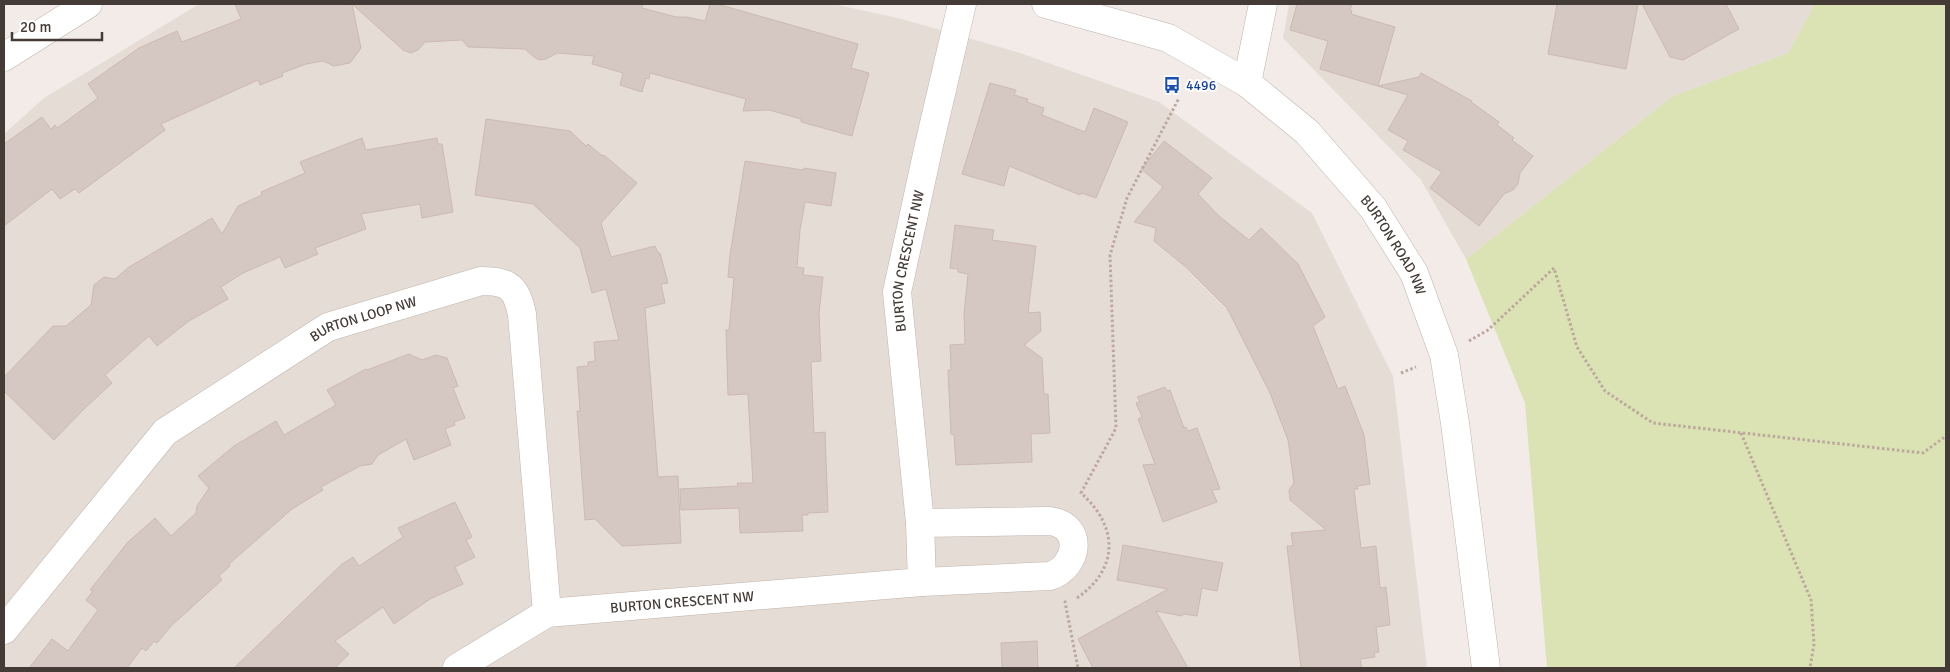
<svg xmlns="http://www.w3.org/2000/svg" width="1950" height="672" font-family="Signika,sans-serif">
	<rect width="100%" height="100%" fill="#f2ebe7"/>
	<g fill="#e5dcd6">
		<polygon points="199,4 833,4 898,18 1017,52 1159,102 1312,213 1393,376 1427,668 4,668 4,134 44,98"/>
		<polygon points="1289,4 1815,4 1788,53 1673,96 1466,259 1421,180 1283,38"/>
	</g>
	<polygon fill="#dbe2b4" points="1815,4 1946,4 1946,668 1547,668 1525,403 1466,259 1673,96 1788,53"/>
	<g fill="#d5c7c1" stroke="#ccbab2">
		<polygon points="235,4 352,4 361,48 350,63 334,66 323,61 306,64 282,73 283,76 260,85 258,80 161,124 165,130 79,193 75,189 60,199 52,189 4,226 4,144 42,117 51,129 55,125 57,128 98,98 88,84 139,48 177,31 182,42 241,19"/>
		<polygon points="352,4 643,4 642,8 676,17 686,17 705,21 710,4 717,4 858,44 851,68 869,73 852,136 801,122 801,119 769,110 743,111 746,99 650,73 649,79 646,78 642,92 620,85 623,73 592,64 594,56 557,53 546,59 539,60 534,57 525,49 468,47 462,40 425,42 418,50 411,53 403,50"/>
		<polygon points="1297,4 1352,4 1350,10 1352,11 1351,14 1395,27 1378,86 1419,77 1421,73 1472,101 1471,102 1499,122 1497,125 1514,138 1512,140 1533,156 1520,173 1518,184 1513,190 1504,194 1479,226 1430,188 1442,172 1403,150 1408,141 1388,130 1408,95 1320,69 1328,41 1290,30"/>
		<polygon points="1557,4 1638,4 1626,69 1548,54"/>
		<polygon points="1642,4 1726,4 1739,29 1683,60 1670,57"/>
		<polygon points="990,83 1016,90 1014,95 1028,99 1027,102 1044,108 1042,115 1085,132 1094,108 1128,122 1096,198 1081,193 1080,195 1009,166 1004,186 962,174"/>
		<polygon points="486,119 570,131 586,146 588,144 601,155 605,156 637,183 601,223 611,257 655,246 658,253 660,253 668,283 661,284 665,303 645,308 658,477 678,476 681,543 622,546 595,519 585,520 577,411 580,411 577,367 588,366 588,362 595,361 594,342 619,340 606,289 592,293 580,248 533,204 475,195"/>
		<polygon points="362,138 366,150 437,138 438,144 442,144 453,212 422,218 420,204 361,214 366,229 315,248 318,254 285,268 280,257 243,273 221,287 228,299 189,321 157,346 149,336 105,375 112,383 83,410 54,440 4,391 4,377 53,326 66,326 91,305 94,285 104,277 115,279 129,267 212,218 222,234 238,206 262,195 261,192 305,173 300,162"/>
		<polygon points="1164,141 1212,178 1198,194 1219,216 1249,240 1261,228 1298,264 1325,317 1313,326 1338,389 1345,386 1364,435 1370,484 1357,486 1358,489 1354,489 1361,548 1376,546 1380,588 1386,587 1390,625 1376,627 1379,652 1374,653 1375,657 1360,659 1362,668 1301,668 1287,546 1293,546 1291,533 1326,530 1290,500 1289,490 1294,483 1288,440 1270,393 1227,308 1187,268 1154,241 1156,228 1134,222 1163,187 1141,169"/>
		<polygon points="745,161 803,170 804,168 836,173 831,206 805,202 800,230 797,267 804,268 803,275 823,277 819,313 821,361 811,362 814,433 825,432 828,512 808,513 808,515 802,515 803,531 740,533 739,508 681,510 680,489 738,486 737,483 753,483 748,394 728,395 726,330 729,330 734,278 728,277 730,255"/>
		<polygon points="955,225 994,230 992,240 1036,246 1028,313 1040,312 1041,331 1024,345 1042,358 1044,394 1048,394 1050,433 1031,434 1032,462 956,465 954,435 951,434 948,370 951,370 950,345 965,344 964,314 968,274 958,272 958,269 950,268"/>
		<polygon points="409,354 422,360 436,355 447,358 458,386 453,388 465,418 454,422 455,425 445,429 451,445 414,460 406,439 378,455 372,464 360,466 321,487 323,490 292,509 229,564 230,566 219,576 222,580 171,626 157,643 154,641 146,651 142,648 127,668 29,668 52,639 68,651 98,610 86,600 93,591 90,590 128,542 155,518 171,536 196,513 197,506 209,488 198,476 234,446 276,421 284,435 336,405 327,390 366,369 367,370"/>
		<polygon points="1165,387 1167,391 1170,390 1184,428 1186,427 1188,431 1197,428 1220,489 1212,490 1217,502 1163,522 1143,465 1155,464 1138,419 1142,417 1136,403 1140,401 1137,397"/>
		<polygon points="455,502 472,537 466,540 475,557 455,567 463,584 430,599 394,624 383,607 335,641 349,654 335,668 234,668 341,565 353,557 359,566 403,537 398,528"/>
		<polygon points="1123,545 1223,563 1217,591 1202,588 1197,616 1183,614 1182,616 1156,611 1188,668 1093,668 1078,639 1168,589 1117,580"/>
		<polygon points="1037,641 1038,668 1002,668 1001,643"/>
	</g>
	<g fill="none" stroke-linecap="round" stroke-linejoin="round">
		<g stroke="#bfb4ae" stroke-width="29">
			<g id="minor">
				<path id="s1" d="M1046,4L1168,38L1247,83L1307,132L1373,208L1414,273L1444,355L1455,423L1486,668"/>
				<polyline points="4,57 88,4"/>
				<polyline points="1247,83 1263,4"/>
				<path d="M920,523L1050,521C1085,526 1078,567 1050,576L922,582"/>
				<path id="s2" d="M4,630L165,432L328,327L481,281C509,281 516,287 522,314L547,613"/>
				<path id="s3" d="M457,668L547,613L922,582L920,523L897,292L929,145L962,4"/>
			</g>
		</g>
		<g stroke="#bca89d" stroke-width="3" stroke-dasharray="2.5 2.5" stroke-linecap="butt">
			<polyline points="1469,341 1488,330 1554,268 1577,347 1605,391 1653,423 1923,453 1946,436"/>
			<polyline points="1401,373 1416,367"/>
			<polyline points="1741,433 1811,600 1814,644 1810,668"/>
			<path d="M1077,598C1120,568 1118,526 1081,493L1116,428L1110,255L1127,198L1179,98"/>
			<polyline points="1066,601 1065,602 1078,668"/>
		</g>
		<use href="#minor" stroke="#fff" stroke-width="28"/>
	</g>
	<defs>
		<g id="bus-bare" transform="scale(1.35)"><path d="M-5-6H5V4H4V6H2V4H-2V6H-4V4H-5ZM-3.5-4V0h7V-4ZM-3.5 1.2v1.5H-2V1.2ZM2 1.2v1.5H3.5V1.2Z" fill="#1a4fb4" stroke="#fff" stroke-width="2.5" paint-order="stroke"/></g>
	</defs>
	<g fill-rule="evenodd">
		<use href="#bus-bare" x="1172" y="85"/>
	</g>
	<g text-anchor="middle" stroke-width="4" stroke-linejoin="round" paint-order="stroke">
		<g font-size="14" fill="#164399" stroke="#fff" text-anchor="start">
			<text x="1186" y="90">4496</text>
		</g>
		<g font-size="14" fill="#443b37" stroke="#fff">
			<text dy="5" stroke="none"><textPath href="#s1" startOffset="438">BURTON ROAD NW</textPath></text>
			<text dy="5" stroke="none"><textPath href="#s3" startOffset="805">BURTON CRESCENT NW</textPath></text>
			<text dy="5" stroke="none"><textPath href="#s2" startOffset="485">BURTON LOOP NW</textPath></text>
			<text dy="5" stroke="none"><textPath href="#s3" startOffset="241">BURTON CRESCENT NW</textPath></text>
		</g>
	</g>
	<rect width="1950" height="672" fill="none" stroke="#443b37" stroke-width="10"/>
	<path d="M12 32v8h90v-8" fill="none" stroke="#443b37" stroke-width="2.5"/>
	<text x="20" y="32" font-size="15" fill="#443b37" stroke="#ffffff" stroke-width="4" paint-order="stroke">20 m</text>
</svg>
